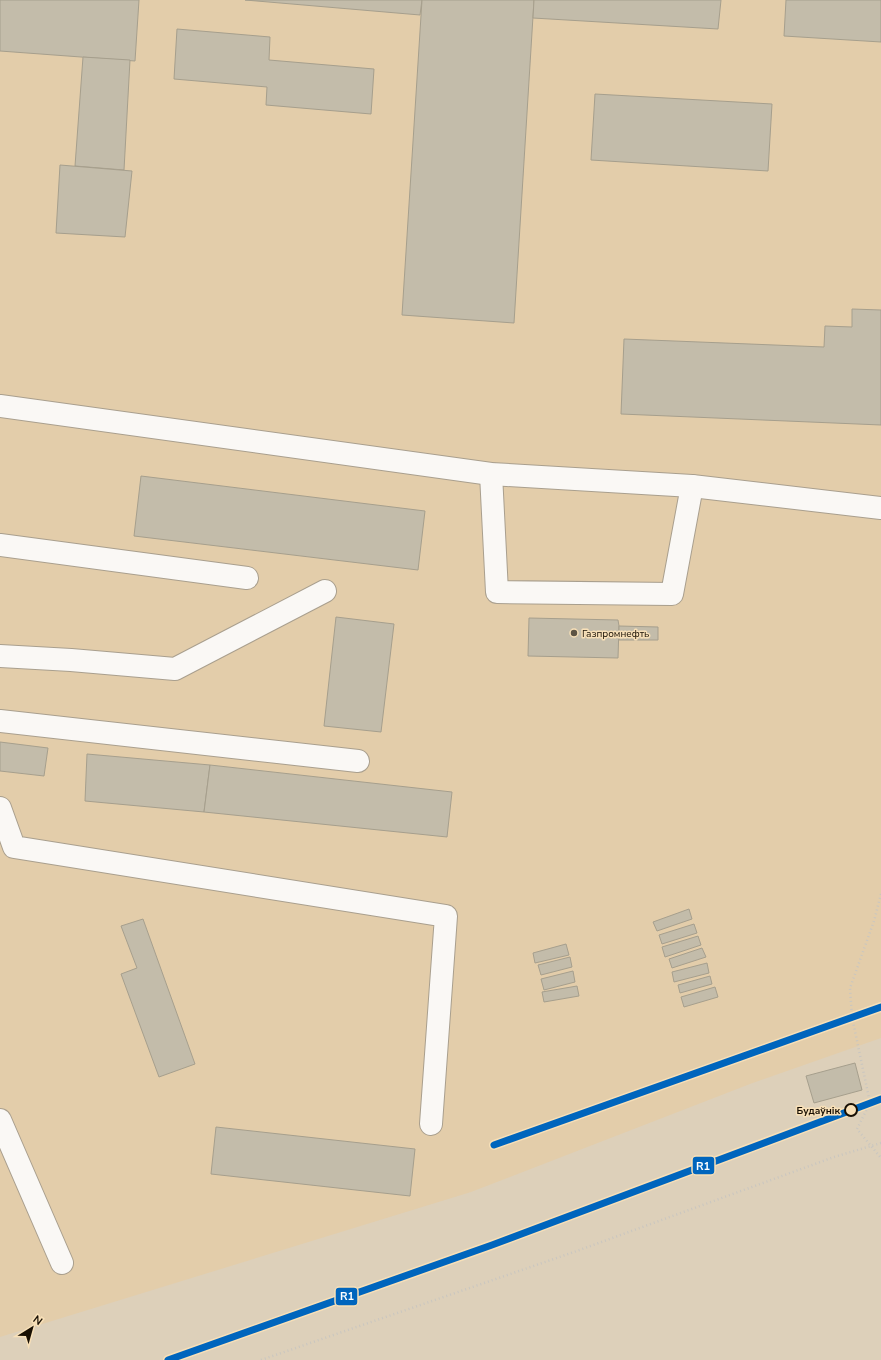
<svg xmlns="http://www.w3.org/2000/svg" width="881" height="1360" font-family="'Nunito Sans',sans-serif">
	<rect width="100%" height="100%" fill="#ddd0ba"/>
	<polygon fill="#e3cdaa" points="0,0 881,0 881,1038 750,1084 471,1192 0,1337"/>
	<g fill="#c3bcaa" stroke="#a69f8d">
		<polygon points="0,0 139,0 135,61 0,51"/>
		<polygon points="245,0 422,0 420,15"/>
		<polygon points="422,0 534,0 514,323 402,315"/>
		<polygon points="534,0 721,0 718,29 533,18"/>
		<polygon points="786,0 881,0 881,42 784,36"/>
		<polygon points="177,29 270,37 269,60 374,69 371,114 266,105 267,87 174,79"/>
		<polygon points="83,57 130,60 124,170 75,166"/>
		<polygon points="595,94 772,104 768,171 591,160"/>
		<polygon points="60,165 132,171 125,237 56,233"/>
		<polygon points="852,309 881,310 881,425 621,414 624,339 824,347 825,326 852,327"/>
		<polygon points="141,476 425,511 418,570 134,536"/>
		<polygon points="336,617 394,624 381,732 324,726"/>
		<polygon points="529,618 618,620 619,626 618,658 528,656"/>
		<polygon points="619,626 658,627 658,640 619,640"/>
		<polygon points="0,742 48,748 44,776 0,771"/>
		<polygon points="87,754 210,765 204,812 85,801"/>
		<polygon points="210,765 452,792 447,837 204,812"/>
		<polygon points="689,909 692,919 657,931 653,922"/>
		<polygon points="143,919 195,1064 159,1077 121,974 137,968 121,926"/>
		<polygon points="694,924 697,933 662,944 659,935"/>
		<polygon points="698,936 701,945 665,957 662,947"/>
		<polygon points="566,944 569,955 535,963 533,953"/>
		<polygon points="702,948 706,957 672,968 669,959"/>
		<polygon points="570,957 572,967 541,975 538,965"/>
		<polygon points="707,963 709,973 674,982 672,972"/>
		<polygon points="573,971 575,982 544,990 541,979"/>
		<polygon points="710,976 712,984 680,993 678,985"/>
		<polygon points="577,986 579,996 544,1002 542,992"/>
		<polygon points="715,987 718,997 684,1007 681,997"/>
		<polygon points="855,1063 862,1090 814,1103 806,1076"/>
		<polygon points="216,1127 415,1149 410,1196 211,1174"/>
	</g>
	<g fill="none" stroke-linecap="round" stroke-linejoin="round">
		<g stroke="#a99f8e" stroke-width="24">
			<g id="minor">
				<polyline points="0,406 491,474 692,486 881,508"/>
				<polyline points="491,474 497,592 672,594 692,486"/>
				<polyline points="0,545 247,578"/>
				<polyline points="0,656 71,660 175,669 325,591"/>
				<polyline points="0,721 358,761"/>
				<polyline points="0,808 14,847 446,916 431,1124"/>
				<polyline points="0,1120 62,1263"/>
			</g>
		</g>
		<g stroke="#c9c6c0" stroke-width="2.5" stroke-dasharray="1 3" stroke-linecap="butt">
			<polyline points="881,894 874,921 850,988 852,1017 870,1103 857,1129 881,1158"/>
			<polyline points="261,1360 574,1252 834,1157 881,1143"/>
		</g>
		<use href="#minor" stroke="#faf8f5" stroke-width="22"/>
		<polyline stroke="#bebab5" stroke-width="3" stroke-dasharray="7 7" stroke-linecap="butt" points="494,1145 881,1007"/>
		<g stroke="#f8e0b8" stroke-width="10">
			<g id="rail-1">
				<polyline points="494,1145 881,1007"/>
				<polyline points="168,1360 492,1245 881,1099"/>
			</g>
		</g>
		<use href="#rail-1" stroke="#0065bd" stroke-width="7"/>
	</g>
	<circle fill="#5d5343" stroke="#f8e0b8" stroke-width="1.5" cx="574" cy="633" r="4"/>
	<circle fill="#f8e0b8" stroke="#180f03" stroke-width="2" cx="851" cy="1110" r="6"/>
	<g text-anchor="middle" stroke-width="3" stroke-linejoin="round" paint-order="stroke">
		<g font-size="10" fill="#180f03" stroke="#f8e0b8" text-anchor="start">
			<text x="582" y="637">Газпромнефть</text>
		</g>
		<g font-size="10" font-weight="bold" fill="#180f03" stroke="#f8e0b8" text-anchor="end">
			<text x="840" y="1114">Будаўнік</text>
		</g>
	</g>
	<g stroke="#f8e0b8" stroke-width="1.5">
		<rect x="692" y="1156" width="23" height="19" rx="4" fill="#0065bd"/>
		<rect x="335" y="1287" width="23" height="19" rx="4" fill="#0065bd"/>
	</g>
	<g font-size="11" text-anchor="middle" font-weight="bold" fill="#fff">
		<text x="703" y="1170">R1</text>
		<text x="347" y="1300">R1</text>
	</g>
	<g transform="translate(32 1328) rotate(37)" stroke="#f8e0b8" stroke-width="3" paint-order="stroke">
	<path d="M0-3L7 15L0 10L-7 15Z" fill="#180f03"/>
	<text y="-6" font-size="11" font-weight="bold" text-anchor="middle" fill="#180f03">N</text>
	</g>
</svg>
